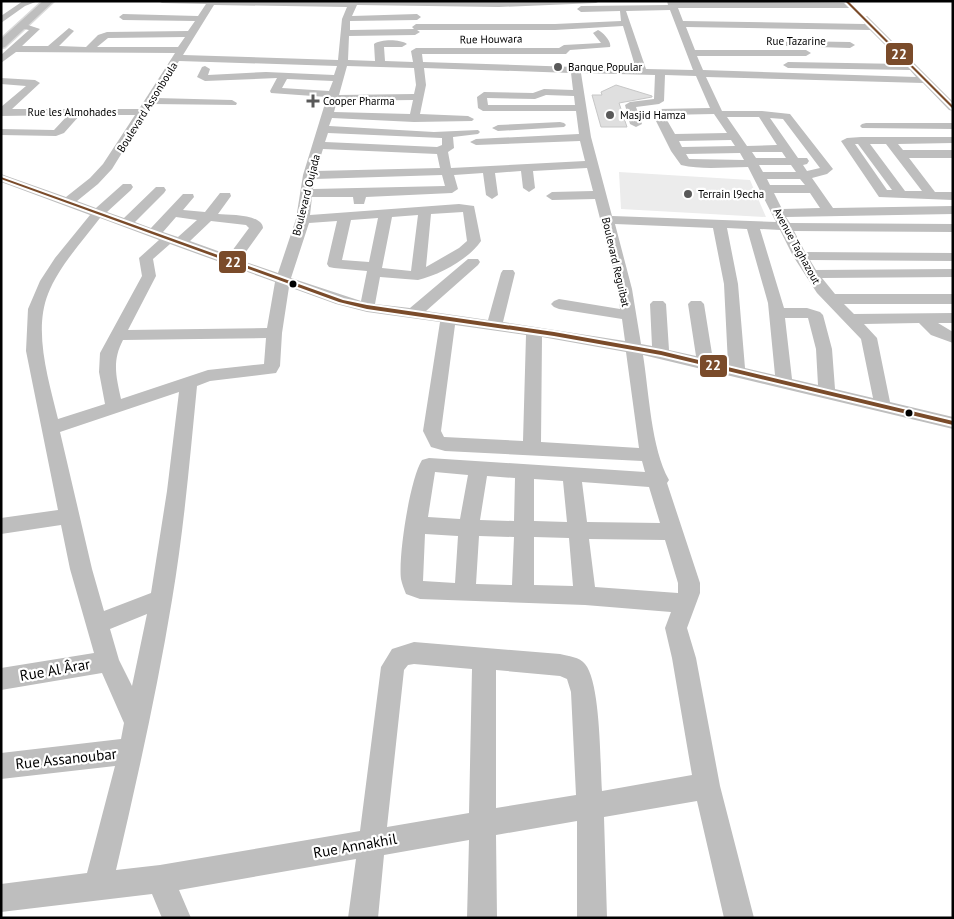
<svg xmlns="http://www.w3.org/2000/svg" width="954" height="919" font-family="'PT Sans',sans-serif">
	<rect width="100%" height="100%" fill="#fff"/>
	<polygon fill="#ececec" points="619,172 750,180 766,217 621,209"/>
	<polygon fill="#dfdfdf" stroke="#c7c7c7" points="616,85 652,96 652,97 619,103 627,127 601,127 592,95 602,95 601,92"/>
	<g fill="none" stroke-linecap="round" stroke-linejoin="round">
		<g stroke="#dbdbdb" stroke-width="3">
			<polygon id="major" points="43,1 54,1 5,47 1,48 1,39"/>
		</g>
		<g fill="#bebebe" fill-rule="evenodd">
			<polygon points="23,1 38,1 25,6 1,23 1,16"/>
			<path d="M158,1H600L596,3L499,7L357,5L352,16L417,14L421,17L417,20L350,21V30L414,29L412,27L416,24H555L621,21L620,11L581,12L577,9L581,6L668,5L667,1L851,3L854,4V8H678L683,21L865,24L860,18L867,16L953,102V111L949,110L923,83L706,77L722,111H762L790,114L833,169L827,174L812,178L833,208L953,206V214L786,217L790,223L953,224V232L794,231L805,252L953,253V261L810,260L816,270L953,269V277L822,278L835,294H953V304H844L854,314L953,313V323H938L953,332V343L931,335L919,323L864,324L877,338L890,402L953,417V429L643,355C649,392 651,448 669,480L667,483L700,583V593L687,628L696,658L720,786L754,918H724L697,801L604,817L607,918H577V821L496,835L497,918H467L469,840L384,855L378,918H348L356,859L179,890L191,918H162L152,894L1,912V884L87,873L115,766L1,779V753L121,739L124,723L102,673L1,690V668L94,653L70,569L61,525L1,534V518L58,510L26,351L28,309L40,281L55,258L90,215L1,182V174L66,197L90,178L103,164L135,115H80L64,133L56,136L1,135V129L54,130L68,115L1,116V107L26,86L1,84V78L35,80L40,83L12,109H139L175,53L16,52L1,63V55L29,30L19,28L18,26L22,23L40,29L22,46H48L69,28L74,31L59,46L86,47L98,35L107,32L188,31L195,21L123,20L119,17L123,14L198,16L206,4L162,3ZM214,5L347,7L342,19L338,60L183,55ZM670,10L693,70L646,69L626,11ZM623,26L636,69L423,62L422,54H566L570,50L610,47C612,42 603,32 598,30L593,33L601,43L564,45L559,48H416L411,51L413,62L385,61L384,47H402L407,44C400,39 381,39 374,44L375,61L348,60L349,36L415,35L420,32L417,30H555ZM686,27L870,30L904,64L788,62L783,65L788,68L910,70L916,77L703,70L697,56H806L811,53L806,50H695ZM185,37L178,47H97L108,38ZM179,61L337,66L334,75L266,72L208,75L210,69L205,66L202,67L197,77L205,81L277,78L270,91L271,93L327,97L303,175L296,219L278,273L240,260L263,228C262,214 229,215 218,214L231,196L230,193H220L205,212L183,210L194,197L193,194H183L151,228L135,222L164,193L166,190L164,187H156L124,218L107,212L131,190L133,187L131,184H123L96,208L77,201L98,184L112,169L152,104L236,105L237,103L232,100L156,98ZM347,66L414,68L416,85L414,94L339,95ZM424,68L571,73L573,90L544,89L533,93L484,92L477,97L478,108L483,111H576L579,134L476,139L470,142L476,145L580,141L585,161L451,168L448,152L454,148L453,137L478,134L480,132L478,130L434,132L329,126L332,118L414,122L472,121L474,119L468,116L420,114L426,85ZM581,73L655,75L654,99L630,102L625,105L630,124L636,127L642,124L636,107L659,104L664,101L665,75L696,76L710,108L659,109L655,110L653,115L671,151L681,165C702,170 726,167 748,167L776,222L612,216L591,137ZM287,79L333,81L329,91L282,88ZM546,95L574,96L575,105H488L487,98L535,99ZM413,100L410,114L334,112L337,101ZM714,114L727,133L675,134L664,115ZM727,117H759L777,145L747,146ZM770,118L783,119L820,168L807,171L803,165L807,164L809,161L807,158H798ZM328,133L442,138V145L437,147L325,142ZM731,140L735,146L682,147L679,141ZM323,149L437,154L440,168L316,171ZM752,152H782L786,158H756ZM740,153L744,160L689,159L686,154ZM759,165H791L796,172H763ZM587,168L593,191L552,192L546,196L552,200L595,199L618,289L620,309L559,299L554,301L551,304L554,307L559,309L622,319L625,341L503,322L515,273L513,270H503L501,273L488,320L426,311L478,265L480,262L478,259H468L410,308L375,304L380,277L418,280C439,275 468,260 481,241L474,206L459,204L310,215L312,197H353L354,204H364L366,197L452,193L458,189L454,175L483,173L486,195L492,199L498,195L495,173L521,171L523,188L529,192L535,188L533,171ZM442,175L445,186L313,189L315,179ZM767,179H800L805,185H770ZM774,193H810L820,208L782,209ZM463,212L467,241L459,248L426,267L431,214ZM418,215L411,271L382,268L392,217ZM176,217L197,220L178,237L163,232ZM100,218L159,240L139,258L142,276L100,353L99,372L105,404L58,419C49,381 33,332 48,294C59,266 82,242 100,218ZM378,218L369,262L342,260L351,220ZM211,221L246,225L249,228L229,255L190,241ZM337,221L327,264L329,267L334,268L367,271L361,301L291,278L309,223ZM615,224L713,228L724,284L728,364L713,360L704,304L701,301H691L688,304L696,356L669,350L666,304L663,301H653L650,304L652,346L641,344L632,289ZM727,228L747,229L768,303L775,375L745,368L738,284ZM760,229L780,230L793,256L817,293L861,339L873,398L835,389L832,349L823,315L820,312L807,308H784ZM170,244L275,282L267,328L128,330L156,276L153,259ZM289,287L336,304L367,312L440,322L423,431L431,447L445,451L642,461L645,472L429,458L422,460C410,479 398,556 401,579C402,584 404,589 406,594L420,599L585,605L671,612L665,628L672,658L692,775L602,791C600,764 601,683 585,664C580,657 568,656 560,654L414,642L392,649L381,667L360,831L160,865L116,870C137,780 157,691 172,600C184,529 190,457 197,386L210,381L276,373L280,366L282,333ZM785,318H808L816,349L818,385L792,379ZM455,325L526,335L523,441L444,437L441,431ZM542,337L626,352L639,448L541,442ZM266,338L264,364L208,370L121,399C116,376 112,361 123,340ZM179,392L167,491L151,593L104,611L92,569L60,432ZM435,472L468,475L460,519L428,517ZM487,476L515,478L514,521L480,520ZM534,479L563,481L567,522L534,521ZM582,482L649,487L660,523L587,522ZM425,534L458,536L455,583L423,581ZM479,536L514,537L512,585L476,584ZM534,537L569,538L573,586L534,585ZM589,539L665,540L678,583V593L595,587ZM147,614L132,686L119,660L110,629ZM414,664L472,669L469,813L387,827L404,670L408,665ZM496,670L560,676L567,679L571,692L576,795L496,808Z"/>
			<polygon points="789,41 850,42 855,45 850,48 786,46 786,42"/>
			<polygon points="560,122 564,123 566,125 564,127 498,131 492,128 498,125"/>
			<polygon points="866,123 953,123 953,129 862,128 860,126 862,124"/>
			<path d="M861,137H953V143L898,144L903,150H953V158H909L935,192H953V200L879,197L841,141L847,138ZM855,144H858L892,190H887ZM870,144H886L922,191H905Z"/>
		</g>
		<use href="#major" fill="#bebebe" fill-rule="evenodd"/>
		<g stroke="#fff" stroke-width="4">
			<g id="bus-1">
				<polygon points="845,1 848,1 953,106 953,109"/>
				<polygon points="1,177 343,300 367,305 554,332 661,351 953,421 953,425 661,355 554,336 367,309 339,302 1,179"/>
			</g>
		</g>
		<use href="#bus-1" fill="#7a4b2a" fill-rule="evenodd"/>
	</g>
	<g fill="#595959" stroke="#fff" stroke-width="2">
		<circle cx="558" cy="67" r="5"/>
		<path d="M310.5 93.5h5v5h5v5h-5v5h-5v-5h-5v-5h5z"/>
		<circle cx="610" cy="115" r="5"/>
		<circle cx="688" cy="194" r="5"/>
	</g>
	<g fill="#000" stroke="#fff" stroke-width="2">
		<circle cx="293" cy="284" r="4.5"/>
		<circle cx="909" cy="413" r="4.5"/>
	</g>
	<g text-anchor="middle" stroke-width="4.5" stroke-linejoin="round" paint-order="stroke">
		<g font-size="11" fill="#000" stroke="#fff">
			<text transform="translate(491 39) rotate(-1)" y="4">Rue Houwara</text>
			<text x="796" y="45">Rue Tazarine</text>
			<text transform="translate(147 107) rotate(-58)" y="4">Boulevard Assonboula</text>
			<text x="72" y="116">Rue les Almohades</text>
			<text transform="translate(306 195) rotate(-76)" y="4">Boulevard Oujada</text>
			<text transform="translate(797 246) rotate(61)" y="4">Avenue Taghazout</text>
			<text transform="translate(616 262) rotate(77)" y="4">Boulevard Reguibat</text>
		</g>
		<g font-size="11" fill="#000" stroke="#fff" text-anchor="start">
			<text x="568" y="71">Banque Popular</text>
			<text x="323" y="105">Cooper Pharma</text>
			<text x="620" y="119">Masjid Hamza</text>
			<text x="698" y="198">Terrain l9echa</text>
		</g>
		<g font-size="15" fill="#000" stroke="#fff">
			<text transform="translate(55 670) rotate(-10)" y="5">Rue Al Ârar</text>
			<text transform="translate(66 759) rotate(-6)" y="5">Rue Assanoubar</text>
			<text transform="translate(355 846) rotate(-10)" y="5">Rue Annakhil</text>
		</g>
	</g>
	<g stroke="#fff" stroke-width="2">
		<rect x="885" y="42" width="29" height="24" rx="5" fill="#7a4b2a"/>
		<rect x="218" y="250" width="29" height="24" rx="5" fill="#7a4b2a"/>
		<rect x="699" y="354" width="29" height="24" rx="5" fill="#7a4b2a"/>
	</g>
	<g font-size="14" text-anchor="middle" font-weight="bold" fill="#fff">
		<text x="899" y="59">22</text>
		<text x="233" y="267">22</text>
		<text x="713" y="370">22</text>
	</g>
	<rect width="954" height="919" fill="none" stroke="#000000" stroke-width="5"/>
</svg>
